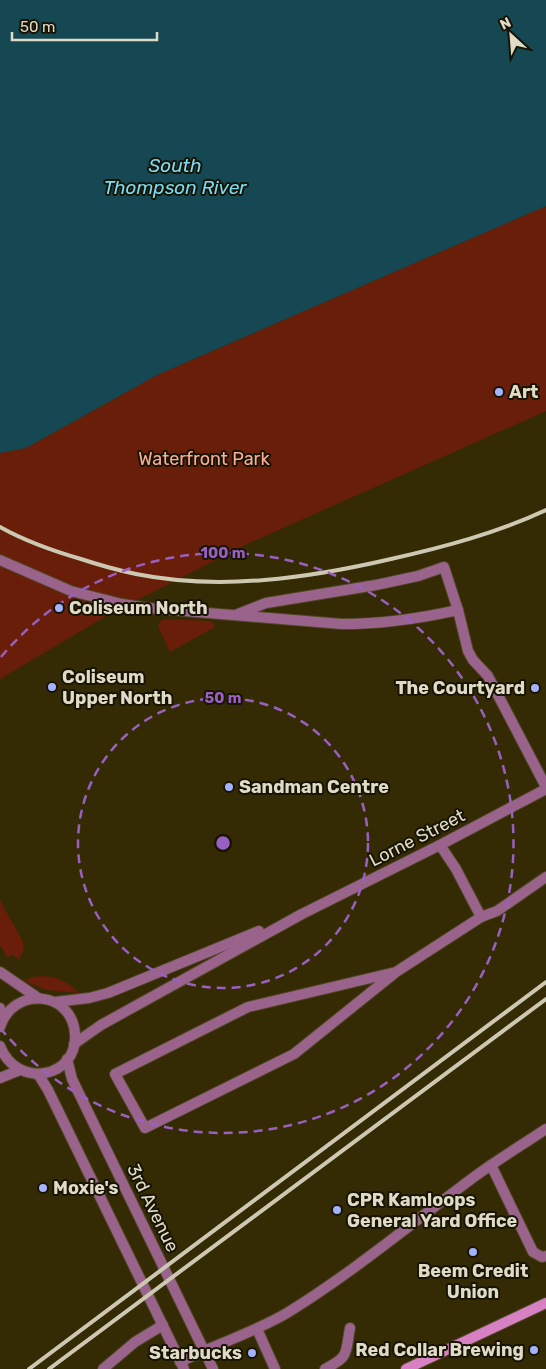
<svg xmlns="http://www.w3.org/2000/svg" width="546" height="1369" font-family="Rubik,sans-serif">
	<rect width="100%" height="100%" fill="#342b04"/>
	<g fill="#681e08">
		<polygon points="546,206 546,411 247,544 106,616 0,679 0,453 26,448 157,375"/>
		<polygon points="162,619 212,621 215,627 170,652 158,626"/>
		<polygon points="0,900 23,942 24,949 19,960 13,955 8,958 0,945"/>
		<path d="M32,977C51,974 66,979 79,993L47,990L24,981Z"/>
	</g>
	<polygon fill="#154853" points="0,0 546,0 546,206 157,375 26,448 0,453"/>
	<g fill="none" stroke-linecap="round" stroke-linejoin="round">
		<g stroke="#504723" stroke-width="12">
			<g id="service">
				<path d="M0,560L71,591L122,604L148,608L342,624C384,624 418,619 458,610"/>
				<polyline points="238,614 266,603 376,585 418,576 444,567 458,610 468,651 473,660 488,676 546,787"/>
				<polyline points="481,917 497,911 546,877"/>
				<polyline points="396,972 294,1054 145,1128 115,1074 248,1007 396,972 481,917 456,869 440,845"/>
				<polyline points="491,1165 533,1252 542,1257 546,1256"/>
				<polyline points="257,1329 275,1369"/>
				<path d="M180,1362C216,1344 253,1333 287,1313C352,1273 412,1223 474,1177C497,1160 522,1145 546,1129"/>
				<polyline points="103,1369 135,1342 163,1325"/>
				<path d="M325,1369C350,1356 345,1354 350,1328"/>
			</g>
		</g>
		<g stroke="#504723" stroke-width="12">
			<g id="minor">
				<polyline points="0,972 38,998"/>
				<polyline points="0,1008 2,1020"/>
			</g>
		</g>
		<g stroke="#504723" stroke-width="12">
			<g id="tertiary">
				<polyline points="55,1002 89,998 108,993 259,931"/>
				<path d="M0,1027C13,986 72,990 75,1034C78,1078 17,1090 0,1046"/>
				<polyline points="74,1044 101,1025 302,914 440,845 546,789"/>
				<polyline points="67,1059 72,1079 213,1369"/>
				<polyline points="38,1074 48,1090 184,1369"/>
				<polyline points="0,1078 20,1070"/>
			</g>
		</g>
		<g stroke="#504723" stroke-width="12">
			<polyline id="secondary" points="406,1369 546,1303"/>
		</g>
		<use href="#service" stroke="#99638c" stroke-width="10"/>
		<use href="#minor" stroke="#99638c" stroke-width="10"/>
		<use href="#tertiary" stroke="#99638c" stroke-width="10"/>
		<use href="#secondary" stroke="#d780c3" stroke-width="10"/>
		<g stroke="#cdc8b2" stroke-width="4">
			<path d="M0,527C25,541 53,551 81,559C99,565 117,570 136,574C220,591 309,578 391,559C444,547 497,533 546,510"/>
			<polyline points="29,1369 546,982"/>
			<polyline points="49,1369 546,999"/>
		</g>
	</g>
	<g fill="none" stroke="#9960c1" stroke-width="2.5" stroke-dasharray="9 6">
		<circle cx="223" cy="843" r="145"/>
		<path d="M1 657A290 290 0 1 1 1 1029"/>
	</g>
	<g fill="#a4b1fc" stroke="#171405" stroke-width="2">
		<circle cx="499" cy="392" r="5"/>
		<circle cx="59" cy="608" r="5"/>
		<circle cx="52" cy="687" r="5"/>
		<circle cx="535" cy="688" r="5"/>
		<circle cx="229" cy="787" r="5"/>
		<circle cx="43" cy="1188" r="5"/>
		<circle cx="337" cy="1210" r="5"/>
		<circle cx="473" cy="1252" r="5"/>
		<circle cx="534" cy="1350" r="5"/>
		<circle cx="252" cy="1353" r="5"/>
	</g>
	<g text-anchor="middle" stroke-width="4" stroke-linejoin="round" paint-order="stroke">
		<g font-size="18" font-weight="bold" fill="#e0dbc7" stroke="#171405" text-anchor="start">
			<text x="509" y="398">Art</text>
			<text x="69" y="614">Coliseum North</text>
			<text x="62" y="683">Coliseum<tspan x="62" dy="21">Upper North</tspan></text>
			<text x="525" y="694" text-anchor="end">The Courtyard</text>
			<text x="239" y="793">Sandman Centre</text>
			<text x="53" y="1194">Moxie's</text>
			<text x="347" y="1206">CPR Kamloops<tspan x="347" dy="21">General Yard Office</tspan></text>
			<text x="473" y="1277" text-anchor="middle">Beem Credit<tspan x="473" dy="21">Union</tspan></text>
			<text x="524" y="1356" text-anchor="end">Red Collar Brewing</text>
			<text x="242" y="1359" text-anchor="end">Starbucks</text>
		</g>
		<g font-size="18" fill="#fdac95" stroke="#171405">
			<text x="204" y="465">Waterfront Park</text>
		</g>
		<g font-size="18" fill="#e0dbc7" stroke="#171405">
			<text transform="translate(417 838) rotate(-27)" y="6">Lorne Street</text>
			<text transform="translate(153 1208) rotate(64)" y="6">3rd Avenue</text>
		</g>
		<g font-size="19" font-style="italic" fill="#77ddf7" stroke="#171405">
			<text x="175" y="172">South<tspan x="175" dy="22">Thompson River</tspan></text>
		</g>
	</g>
	<circle cx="223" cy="843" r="8" fill="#9960c1" stroke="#171405" stroke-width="2.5"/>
	<g font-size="15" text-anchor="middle" font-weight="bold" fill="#9960c1" stroke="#171405" stroke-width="4" stroke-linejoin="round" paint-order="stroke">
		<text x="223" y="558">100 m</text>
		<text x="223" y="703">50 m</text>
	</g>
	<g transform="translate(511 35) rotate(334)" stroke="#171405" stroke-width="4" paint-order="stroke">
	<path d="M0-4L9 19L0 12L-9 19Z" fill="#e0dbc7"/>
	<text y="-8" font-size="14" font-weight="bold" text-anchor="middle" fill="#e0dbc7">N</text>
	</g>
	<path d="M12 32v8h145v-8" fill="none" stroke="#e0dbc7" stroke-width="2.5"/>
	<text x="20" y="32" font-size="15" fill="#e0dbc7" stroke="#171405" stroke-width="4" paint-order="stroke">50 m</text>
</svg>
